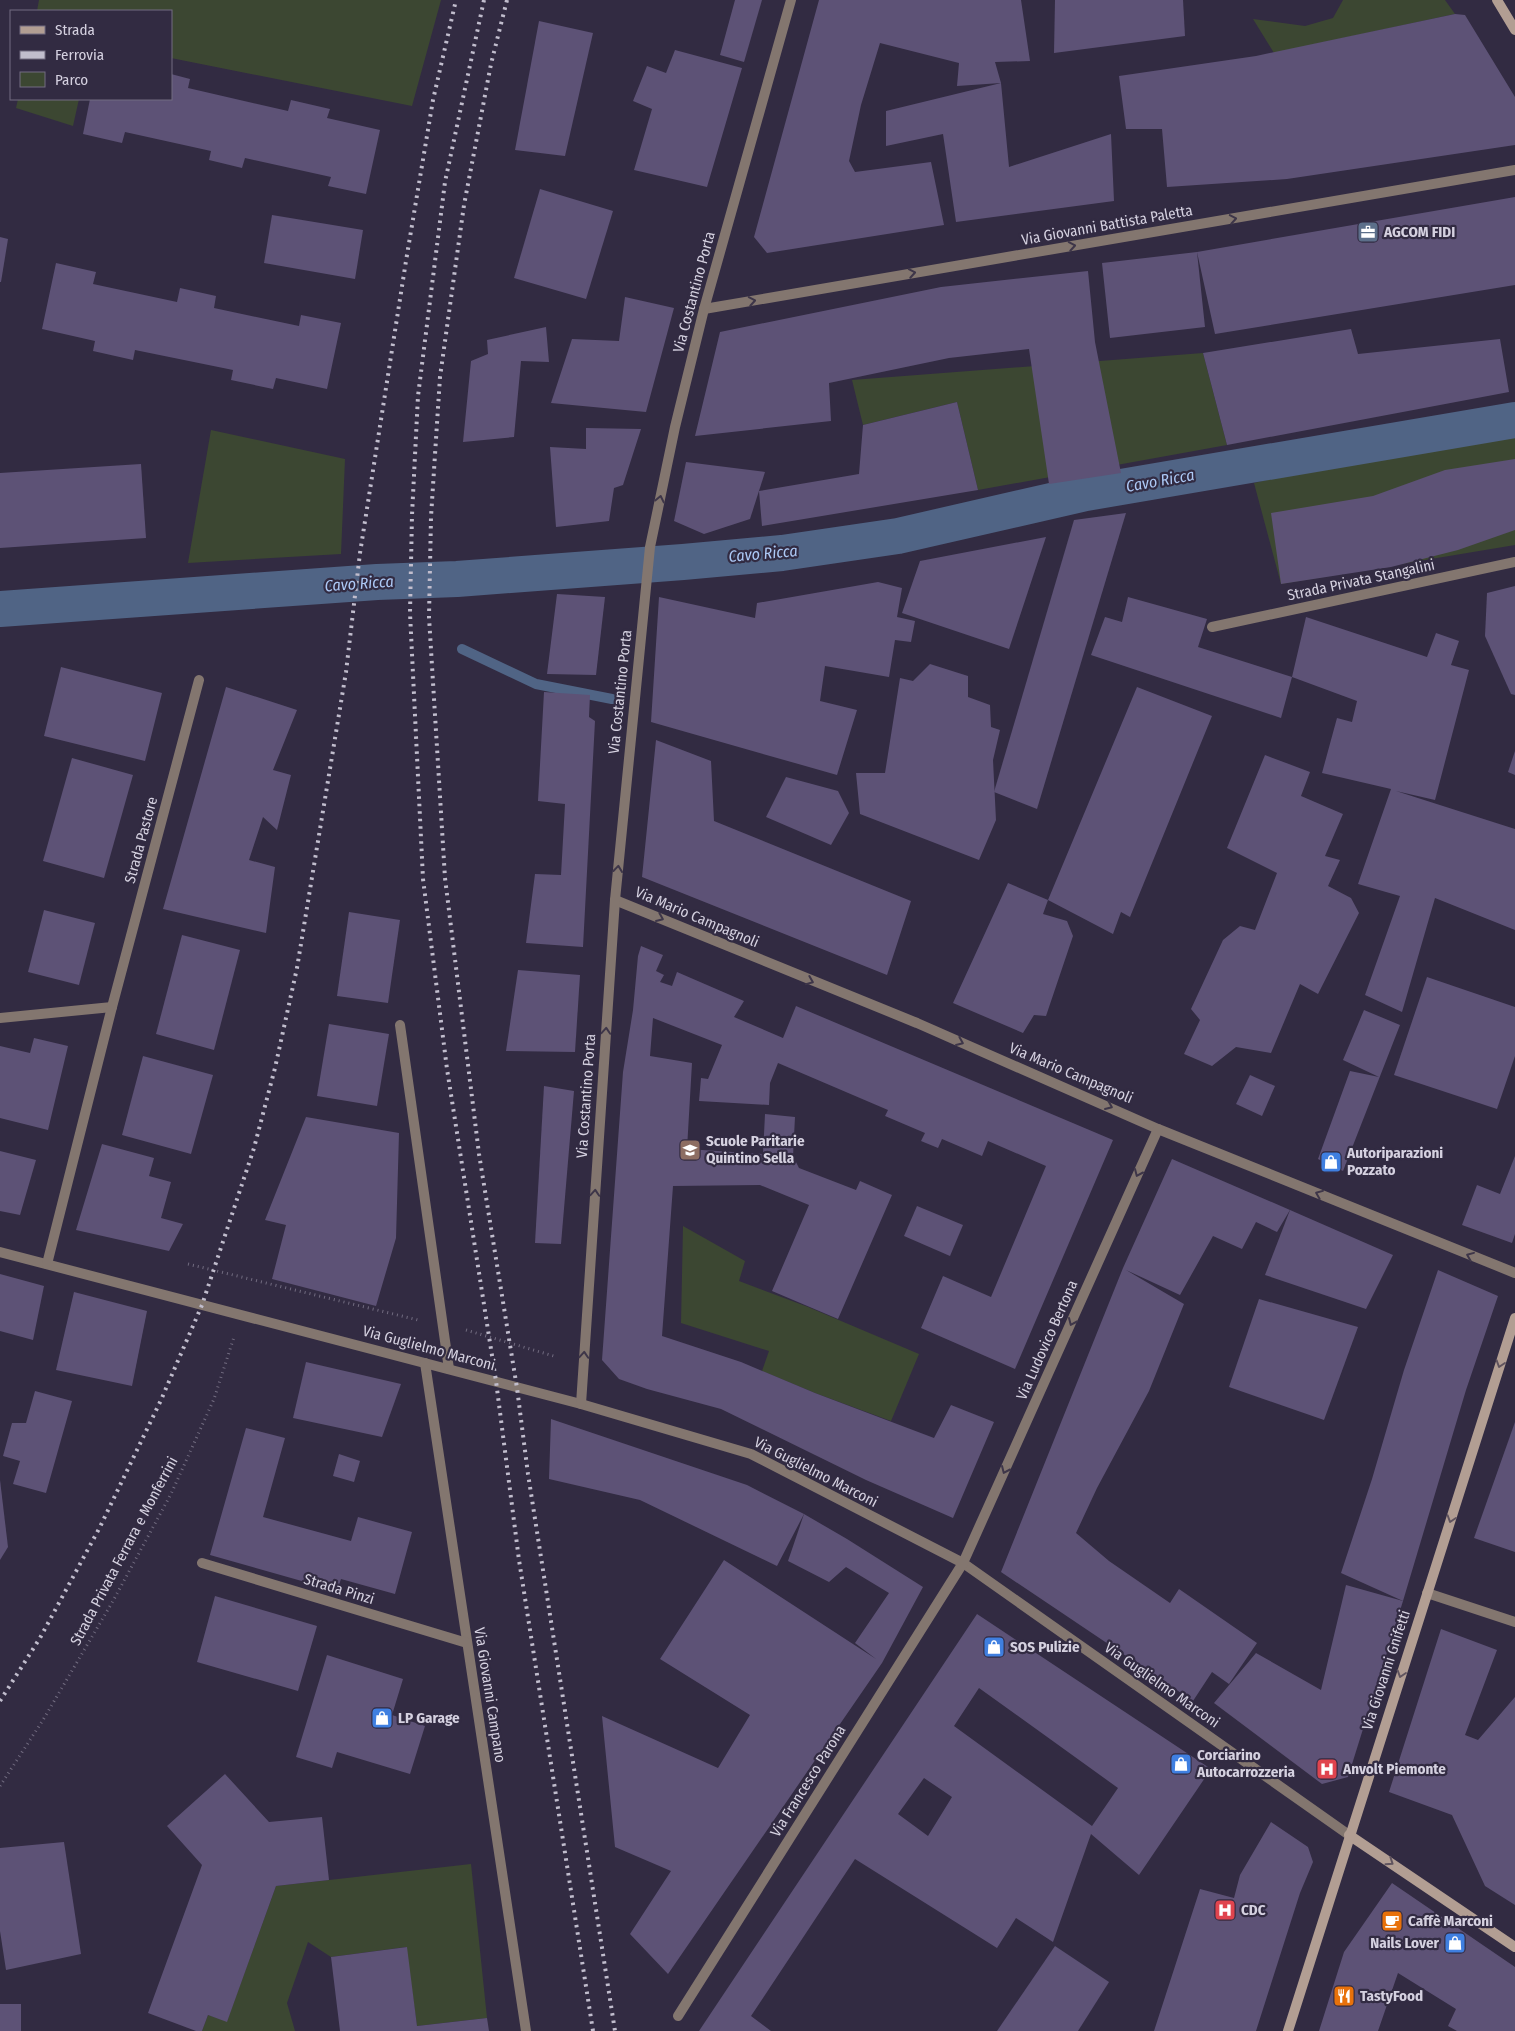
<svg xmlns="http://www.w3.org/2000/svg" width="1515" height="2031" font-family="'Fira Sans Condensed',sans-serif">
	<rect width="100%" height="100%" fill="#322b42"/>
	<g fill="#3c4732">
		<polygon points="39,0 441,0 412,106 171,58 171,11 37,11"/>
		<polygon points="1343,0 1445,0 1455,14 1274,53 1253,19 1305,26 1333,18"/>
		<polygon points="18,99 79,99 73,126 16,108"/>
		<polygon points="1203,353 1227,445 978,490 957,402 863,425 852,380"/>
		<polygon points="1515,422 1515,545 1281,584 1254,483"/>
		<polygon points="211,430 345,459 341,554 188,563"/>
		<polygon points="683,1226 745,1261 739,1281 808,1307 919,1354 891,1421 815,1393 762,1371 769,1351 681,1323"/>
		<polygon points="471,1864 487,2018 417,2026 406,1947 331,1957 308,1942 287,2003 295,2031 202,2031 208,2015 227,2021 276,1886"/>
	</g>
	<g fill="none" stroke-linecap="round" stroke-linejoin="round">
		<polyline stroke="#506485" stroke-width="10" points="462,649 536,684 612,699"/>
		<polyline stroke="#506485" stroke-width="36" points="0,609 377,582 457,579 683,562 782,553 898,536 1086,493 1515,420"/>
	</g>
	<g fill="#5d5276" fill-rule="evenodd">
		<polygon points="735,0 762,0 744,62 720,55"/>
		<polygon points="819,0 1021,0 1030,61 995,62 1001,83 957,86 959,63 880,43 861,105 849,161 855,172 931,162 944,225 767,253 754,237"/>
		<polygon points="1055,0 1183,0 1185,36 1054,53"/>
		<polygon points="1455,14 1465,15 1515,97 1515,145 1287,179 1167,187 1162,129 1126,129 1119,76 1256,56"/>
		<polygon points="539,21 593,33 565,156 515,150"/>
		<polygon points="675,50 742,68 707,187 634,170 652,109 633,101 647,66 666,73"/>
		<polygon points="171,74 190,79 188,88 288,111 291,100 330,109 327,118 380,130 366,194 328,186 331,177 245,158 242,168 209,160 211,151 125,132 122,143 83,134 90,99 171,99"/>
		<polygon points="1001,83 1009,167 1111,134 1114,201 956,222 943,134 886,146 886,111"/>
		<polygon points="540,189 613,211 586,299 514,278"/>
		<polygon points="1515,197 1515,285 1215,334 1197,252 1205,327 1110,338 1102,263 1197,252"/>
		<polygon points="272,215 363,230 355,279 264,263"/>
		<polygon points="0,237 8,239 1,282 0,282"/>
		<polygon points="56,263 96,272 93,284 177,302 180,288 216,296 214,308 299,326 301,315 341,323 327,389 276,378 273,389 231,380 233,370 135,350 133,360 93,351 95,341 42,329"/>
		<polygon points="1088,271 1095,342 1121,473 1049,484 1029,349 949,358 829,383 831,421 695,436 720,332 941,287"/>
		<polygon points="625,297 674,308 646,412 551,403 572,339 619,341"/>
		<polygon points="546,327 549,362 521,361 514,437 463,442 471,361 488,354 487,340"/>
		<polygon points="1351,329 1358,354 1500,339 1509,392 1227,445 1203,353"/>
		<polygon points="957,402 978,490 762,526 759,491 859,474 863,425"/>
		<polygon points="586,428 641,429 623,485 614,488 609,521 556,527 550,447 586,449"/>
		<polygon points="1515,459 1515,530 1458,550 1391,567 1281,584 1271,513 1373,496 1445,470"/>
		<polygon points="686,462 765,472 750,519 704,534 674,521"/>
		<polygon points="141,464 146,538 0,548 0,473"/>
		<polygon points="1126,513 1037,809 994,792 1074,520"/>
		<polygon points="1046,537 1009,649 902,613 920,561"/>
		<polygon points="878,582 902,588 897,617 915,621 911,642 895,640 889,677 825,666 820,701 857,710 837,775 651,722 659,597 755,618 757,603"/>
		<polygon points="1515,586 1515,695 1511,694 1485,636 1487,593"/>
		<polygon points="557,594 605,597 596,675 547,674"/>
		<polygon points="1128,597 1207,619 1198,647 1292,677 1281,718 1091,655 1105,617 1122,622"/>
		<polygon points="1306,617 1427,657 1436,633 1459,641 1451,665 1469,670 1435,800 1396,791 1515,829 1515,930 1435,898 1402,1012 1365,995 1400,896 1358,884 1391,789 1322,773 1337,718 1352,722 1357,701 1292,677"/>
		<polygon points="930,664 968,676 968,697 990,705 991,727 1000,730 993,760 996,820 979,860 860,814 856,773 885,773 900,678 913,681"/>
		<polygon points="61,667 162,693 145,761 44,736"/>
		<polygon points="226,687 297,710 273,770 291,775 277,830 263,817 249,860 275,867 266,933 163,909"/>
		<polygon points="1137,687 1212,716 1130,917 1121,912 1113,934 1048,900"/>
		<polygon points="544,692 590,695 589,717 595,721 583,947 526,943 535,874 561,875 565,804 538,801"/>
		<polygon points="656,740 711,761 714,821 911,901 887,975 642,877"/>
		<polygon points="1515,751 1515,775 1508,772"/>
		<polygon points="1265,755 1310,772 1301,796 1343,814 1325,856 1340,860 1328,886 1351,898 1359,913 1318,994 1300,984 1271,1053 1236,1047 1212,1066 1184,1054 1200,1020 1191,1009 1223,940 1240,926 1255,930 1277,873 1227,848"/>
		<polygon points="72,758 133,775 104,878 43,861"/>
		<polygon points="786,777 838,791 849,813 831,845 766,817"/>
		<polygon points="1008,883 1048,900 1043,914 1067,921 1073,936 1046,1016 1034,1015 1023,1033 953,1003"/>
		<polygon points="44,910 95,923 79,985 28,972"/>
		<polygon points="349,912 400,920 388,1003 337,996"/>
		<polygon points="182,935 240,950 214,1050 156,1034"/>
		<polygon points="641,946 663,955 656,971 664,975 660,982 672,986 677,972 744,1001 734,1017 783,1038 796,1006 1113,1140 1015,1369 921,1328 943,1276 991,1297 1046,1166 988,1141 982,1156 942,1139 938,1148 921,1141 925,1133 885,1116 888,1110 778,1063 770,1083 769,1105 699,1101 701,1078 708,1079 722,1045 653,1018 650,1056 692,1063 687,1149 763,1154 765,1114 795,1117 793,1156 799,1168 856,1190 860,1181 892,1195 838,1319 772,1291 809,1205 760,1185 673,1186 662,1336 741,1362 815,1393 934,1438 951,1405 994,1422 953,1518 866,1480 721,1409 647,1389 619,1379 602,1360 623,1072 633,1010 638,956"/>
		<polygon points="518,970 580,975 575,1052 506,1051"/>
		<polygon points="1427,977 1515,1007 1515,1056 1497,1109 1394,1075"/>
		<polygon points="1364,1010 1400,1025 1343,1171 1318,1159 1350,1071 1379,1077 1343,1060"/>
		<polygon points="329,1024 389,1034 377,1106 317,1096"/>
		<polygon points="34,1038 68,1046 48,1130 0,1118 0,1046 30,1053"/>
		<polygon points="143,1056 213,1075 191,1154 122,1135"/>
		<polygon points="1250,1075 1275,1086 1262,1116 1236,1104"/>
		<polygon points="544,1086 574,1091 561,1244 535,1243"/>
		<polygon points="306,1117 399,1133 396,1238 376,1306 272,1279 286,1225 265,1220"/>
		<polygon points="102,1144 154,1158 149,1176 171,1182 161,1218 183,1224 169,1251 76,1230"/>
		<polygon points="0,1151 36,1160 20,1215 0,1211"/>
		<polygon points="1515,1156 1515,1234 1512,1243 1462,1225 1477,1185 1500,1194"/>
		<polygon points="1172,1159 1290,1210 1277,1232 1256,1222 1242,1249 1213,1236 1180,1295 1126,1270 1184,1304 1149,1391 1097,1488 1076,1533 1109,1561 1170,1603 1179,1589 1257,1643 1229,1684 1212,1672 1193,1701 1001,1572 1123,1268"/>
		<polygon points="917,1206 963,1225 950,1256 904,1236"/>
		<polygon points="1290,1210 1393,1255 1366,1309 1265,1275"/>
		<polygon points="1438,1270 1498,1296 1466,1390 1403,1601 1341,1573 1372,1479 1404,1370"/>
		<polygon points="0,1274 44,1286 33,1340 0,1331"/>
		<polygon points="74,1292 147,1311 132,1386 56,1370"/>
		<polygon points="1259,1299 1358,1327 1324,1420 1229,1387"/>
		<polygon points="306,1362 401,1384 382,1437 293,1418"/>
		<polygon points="35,1391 72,1401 46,1493 13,1484 20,1461 3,1456 12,1423 26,1423"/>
		<polygon points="551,1419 747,1485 804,1514 777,1566 640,1500 549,1479"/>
		<polygon points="1515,1422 1515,1552 1474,1538"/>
		<polygon points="246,1428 285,1438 263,1517 351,1541 358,1517 412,1532 395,1594 341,1579 337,1591 210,1555"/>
		<polygon points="339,1454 360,1461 354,1482 333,1476"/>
		<polygon points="0,1480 8,1547 0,1560"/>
		<polygon points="804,1514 847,1539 923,1587 882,1663 668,1974 630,1934 671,1871 615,1847 602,1716 718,1768 750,1715 660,1659 724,1560 876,1659 855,1643 889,1593 846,1567 829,1582 788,1561"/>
		<polygon points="1346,1585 1403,1601 1348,1777 1322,1784 1214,1703 1256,1653 1321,1690"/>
		<polygon points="215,1596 317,1626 298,1691 197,1662"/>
		<path d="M977,1614L1211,1769L1139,1875L1091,1834L1053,1942L1016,1918L997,1948L855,1859L751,2016L771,2031H699ZM979,1688L1118,1788L1092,1826L954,1726ZM924,1778L952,1797L928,1836L898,1814Z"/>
		<polygon points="1441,1629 1497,1650 1465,1735 1478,1740 1515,1697 1515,1905 1485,1886 1452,1815 1389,1792"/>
		<polygon points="327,1655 403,1679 392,1715 425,1726 410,1774 337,1752 332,1768 296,1757"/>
		<polygon points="225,1774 269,1822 322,1817 329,1880 276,1886 227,2022 208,2015 202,2031 196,2031 148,2013 202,1865 167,1826"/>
		<polygon points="1271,1822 1308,1847 1313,1862 1300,1893 1256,2031 1154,2031 1200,1889 1234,1898 1240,1875"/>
		<polygon points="64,1842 81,1954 6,1970 0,1931 0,1848"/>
		<polygon points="1392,1883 1515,1967 1515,2031 1457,2031 1448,2026 1456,2009 1398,1973 1378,2031 1319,2031 1344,1952"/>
		<polygon points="1055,1946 1109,1982 1078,2031 997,2031"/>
		<polygon points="407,1947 417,2026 487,2018 489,2031 340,2031 331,1957"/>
		<rect x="0" y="2004" width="21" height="27"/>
	</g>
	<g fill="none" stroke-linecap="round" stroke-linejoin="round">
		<g stroke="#726c80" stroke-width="3" stroke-dasharray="1 4" stroke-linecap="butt">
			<polyline points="188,1264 418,1320"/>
			<polyline points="466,1330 557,1357"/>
			<polyline points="0,1786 43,1720 113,1601 171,1494 214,1399 234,1337"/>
		</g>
		<g stroke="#83766f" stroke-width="10">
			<polyline points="400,1025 449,1369"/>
			<polyline points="1427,1593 1515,1622"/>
		</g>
		<g stroke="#83766f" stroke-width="10">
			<polyline points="704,309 1515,170"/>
			<polyline points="1212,627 1515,562"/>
			<polyline points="615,900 917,1023 1158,1129 1515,1273"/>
			<polyline points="0,1018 112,1007"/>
			<polyline points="0,1252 581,1404 751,1454 963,1563 1349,1835"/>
			<polyline points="47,1264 112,1007 199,680"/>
			<polyline points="425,1363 526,2031"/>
			<polyline points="581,1404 615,900 650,547 675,427 704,309 791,0"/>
			<polyline points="202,1563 467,1643"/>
			<polyline points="678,2016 963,1563 1158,1129"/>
		</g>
		<g stroke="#b29e93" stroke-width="10">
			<polyline points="1497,0 1515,30"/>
			<polyline points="1349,1835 1515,1947"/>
			<polyline points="1288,2031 1515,1318"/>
		</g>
		<g stroke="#c1bdcd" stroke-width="4" stroke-dasharray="2.5 5" stroke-linecap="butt">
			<polyline points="484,0 445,182 418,396 412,515 410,613 423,879 447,1069 496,1381 519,1560 593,2031"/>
			<polyline points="507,0 491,64 464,205 440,377 431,517 429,617 445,878 479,1154 517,1388 528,1474 615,2031"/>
			<polyline points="0,1701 40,1638 100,1527 161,1400 202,1305 254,1148 275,1068 297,968 346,672 360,553 406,261 433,100 456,0"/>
		</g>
	</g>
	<defs><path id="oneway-chevron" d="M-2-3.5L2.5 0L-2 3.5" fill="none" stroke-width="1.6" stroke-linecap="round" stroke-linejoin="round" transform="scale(1.25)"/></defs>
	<g stroke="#3e3649">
		<use href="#oneway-chevron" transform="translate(1233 219) rotate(-10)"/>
		<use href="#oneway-chevron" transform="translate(1072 246) rotate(-10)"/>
		<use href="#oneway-chevron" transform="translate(912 273) rotate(-10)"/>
		<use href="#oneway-chevron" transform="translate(752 301) rotate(-10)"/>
		<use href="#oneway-chevron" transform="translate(660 499) rotate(-78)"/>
		<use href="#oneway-chevron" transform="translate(618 869) rotate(-84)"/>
		<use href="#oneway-chevron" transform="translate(660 918) rotate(23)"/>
		<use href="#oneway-chevron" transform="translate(810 981) rotate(22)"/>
		<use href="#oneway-chevron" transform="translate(606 1031) rotate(-86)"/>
		<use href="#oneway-chevron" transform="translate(960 1042) rotate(23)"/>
		<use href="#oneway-chevron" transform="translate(1109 1106) rotate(23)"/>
		<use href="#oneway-chevron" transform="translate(1138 1173) rotate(114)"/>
		<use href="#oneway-chevron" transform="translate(595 1193) rotate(-86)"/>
		<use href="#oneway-chevron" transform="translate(1319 1194) rotate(-158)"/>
		<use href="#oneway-chevron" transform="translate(1470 1256) rotate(-158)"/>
		<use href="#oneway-chevron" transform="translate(1072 1322) rotate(114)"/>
		<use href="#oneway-chevron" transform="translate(584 1355) rotate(-86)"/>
		<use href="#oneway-chevron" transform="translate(1005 1470) rotate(114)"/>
	</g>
	<g stroke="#5f535e">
		<use href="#oneway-chevron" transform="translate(1500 1364) rotate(108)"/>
		<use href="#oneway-chevron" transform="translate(1451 1519) rotate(108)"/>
		<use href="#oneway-chevron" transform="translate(1401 1674) rotate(108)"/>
		<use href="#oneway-chevron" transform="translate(1390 1862) rotate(34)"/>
	</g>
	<defs>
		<g id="office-square" transform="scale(1.125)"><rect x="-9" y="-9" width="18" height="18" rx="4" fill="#5c6f8a" stroke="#322b42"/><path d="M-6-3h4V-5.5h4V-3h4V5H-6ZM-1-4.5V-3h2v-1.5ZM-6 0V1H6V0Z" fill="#fff"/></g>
		<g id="school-square" transform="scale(1.125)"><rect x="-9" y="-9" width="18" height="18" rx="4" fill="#8d6e63" stroke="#322b42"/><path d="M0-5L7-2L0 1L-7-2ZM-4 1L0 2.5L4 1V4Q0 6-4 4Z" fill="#fff"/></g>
		<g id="shop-square" transform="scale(1.125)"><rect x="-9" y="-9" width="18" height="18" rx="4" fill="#3f7fe0" stroke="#322b42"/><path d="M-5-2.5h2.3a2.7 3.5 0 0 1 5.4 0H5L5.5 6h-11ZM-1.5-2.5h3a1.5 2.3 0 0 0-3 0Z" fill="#fff"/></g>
		<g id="hospital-square" transform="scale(1.125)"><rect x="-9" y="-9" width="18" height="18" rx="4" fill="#e0444e" stroke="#322b42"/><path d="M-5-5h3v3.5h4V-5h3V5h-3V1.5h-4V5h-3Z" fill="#fff"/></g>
		<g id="cafe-square" transform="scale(1.125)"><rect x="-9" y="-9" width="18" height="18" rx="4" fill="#e8710a" stroke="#322b42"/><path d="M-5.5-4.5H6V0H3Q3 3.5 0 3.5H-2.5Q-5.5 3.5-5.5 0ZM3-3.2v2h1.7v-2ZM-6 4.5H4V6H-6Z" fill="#fff"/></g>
		<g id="restaurant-square" transform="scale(1.125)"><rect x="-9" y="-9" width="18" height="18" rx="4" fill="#e8710a" stroke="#322b42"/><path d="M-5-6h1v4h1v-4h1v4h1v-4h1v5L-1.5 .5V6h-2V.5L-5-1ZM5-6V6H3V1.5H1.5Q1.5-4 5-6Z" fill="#fff"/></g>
	</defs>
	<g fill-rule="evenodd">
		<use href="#office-square" x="1368" y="232"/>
		<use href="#school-square" x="690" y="1150"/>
		<use href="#shop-square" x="1331" y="1162"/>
		<use href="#shop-square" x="994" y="1647"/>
		<use href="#shop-square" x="382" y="1718"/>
		<use href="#shop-square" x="1181" y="1764"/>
		<use href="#hospital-square" x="1327" y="1769"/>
		<use href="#hospital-square" x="1225" y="1910"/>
		<use href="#cafe-square" x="1392" y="1921"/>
		<use href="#shop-square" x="1455" y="1943"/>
		<use href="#restaurant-square" x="1344" y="1996"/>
	</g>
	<g text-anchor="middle" stroke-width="4.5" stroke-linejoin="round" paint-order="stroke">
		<g font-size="15" fill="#d5d1e0" stroke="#322b42">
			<text transform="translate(1107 225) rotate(-10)" y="5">Via Giovanni Battista Paletta</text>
			<text transform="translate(694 292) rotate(-75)" y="5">Via Costantino Porta</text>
			<text transform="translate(1361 580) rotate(-12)" y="5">Strada Privata Stangalini</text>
			<text transform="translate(620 692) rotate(-84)" y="5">Via Costantino Porta</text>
			<text transform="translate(141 840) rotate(-75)" y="5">Strada Pastore</text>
			<text transform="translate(697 917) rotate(23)" y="5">Via Mario Campagnoli</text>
			<text transform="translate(1071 1073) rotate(23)" y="5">Via Mario Campagnoli</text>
			<text transform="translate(586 1096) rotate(-86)" y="5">Via Costantino Porta</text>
			<text transform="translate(1047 1340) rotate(-66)" y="5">Via Ludovico Bertona</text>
			<text transform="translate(429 1348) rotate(15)" y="5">Via Guglielmo Marconi</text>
			<text transform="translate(816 1472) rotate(27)" y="5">Via Guglielmo Marconi</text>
			<text transform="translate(124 1551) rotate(-62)" y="5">Strada Privata Ferrara e Monferrini</text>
			<text transform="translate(339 1589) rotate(17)" y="5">Strada Pinzi</text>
			<text transform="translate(1386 1670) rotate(-72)" y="5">Via Giovanni Gnifetti</text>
			<text transform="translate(1162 1685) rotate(35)" y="5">Via Guglielmo Marconi</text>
			<text transform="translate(490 1695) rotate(81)" y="5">Via Giovanni Campano</text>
			<text transform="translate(808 1781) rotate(-58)" y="5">Via Francesco Parona</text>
		</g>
		<g font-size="15" font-weight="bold" fill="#d5d1e0" stroke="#322b42" text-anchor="start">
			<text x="1384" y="237">AGCOM FIDI</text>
			<text x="706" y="1146">Scuole Paritarie<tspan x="706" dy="17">Quintino Sella</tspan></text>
			<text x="1347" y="1158">Autoriparazioni<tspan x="1347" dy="17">Pozzato</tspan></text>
			<text x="1010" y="1652">SOS Pulizie</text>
			<text x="398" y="1723">LP Garage</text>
			<text x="1197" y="1760">Corciarino<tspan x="1197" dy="17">Autocarrozzeria</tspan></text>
			<text x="1343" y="1774">Anvolt Piemonte</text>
			<text x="1241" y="1915">CDC</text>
			<text x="1408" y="1926">Caffè Marconi</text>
			<text x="1439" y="1948" text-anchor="end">Nails Lover</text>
			<text x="1360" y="2001">TastyFood</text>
		</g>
		<g font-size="16" font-style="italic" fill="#adc9f6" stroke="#322b42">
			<text transform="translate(1160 480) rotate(-10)" y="6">Cavo Ricca</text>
			<text transform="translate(763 553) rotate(-5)" y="6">Cavo Ricca</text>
			<text transform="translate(359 583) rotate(-4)" y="6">Cavo Ricca</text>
		</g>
	</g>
	<rect x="10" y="10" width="162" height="90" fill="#322b42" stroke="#736d81"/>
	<rect x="20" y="26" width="25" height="8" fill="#b29e93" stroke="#736d81"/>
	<text x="55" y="35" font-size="15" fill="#d5d1e0">Strada</text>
	<rect x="20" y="51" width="25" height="8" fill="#c1bdcd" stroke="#736d81"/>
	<text x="55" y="60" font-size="15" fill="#d5d1e0">Ferrovia</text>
	<rect x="20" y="72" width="25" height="15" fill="#3c4732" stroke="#736d81"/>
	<text x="55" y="85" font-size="15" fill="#d5d1e0">Parco</text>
</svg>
